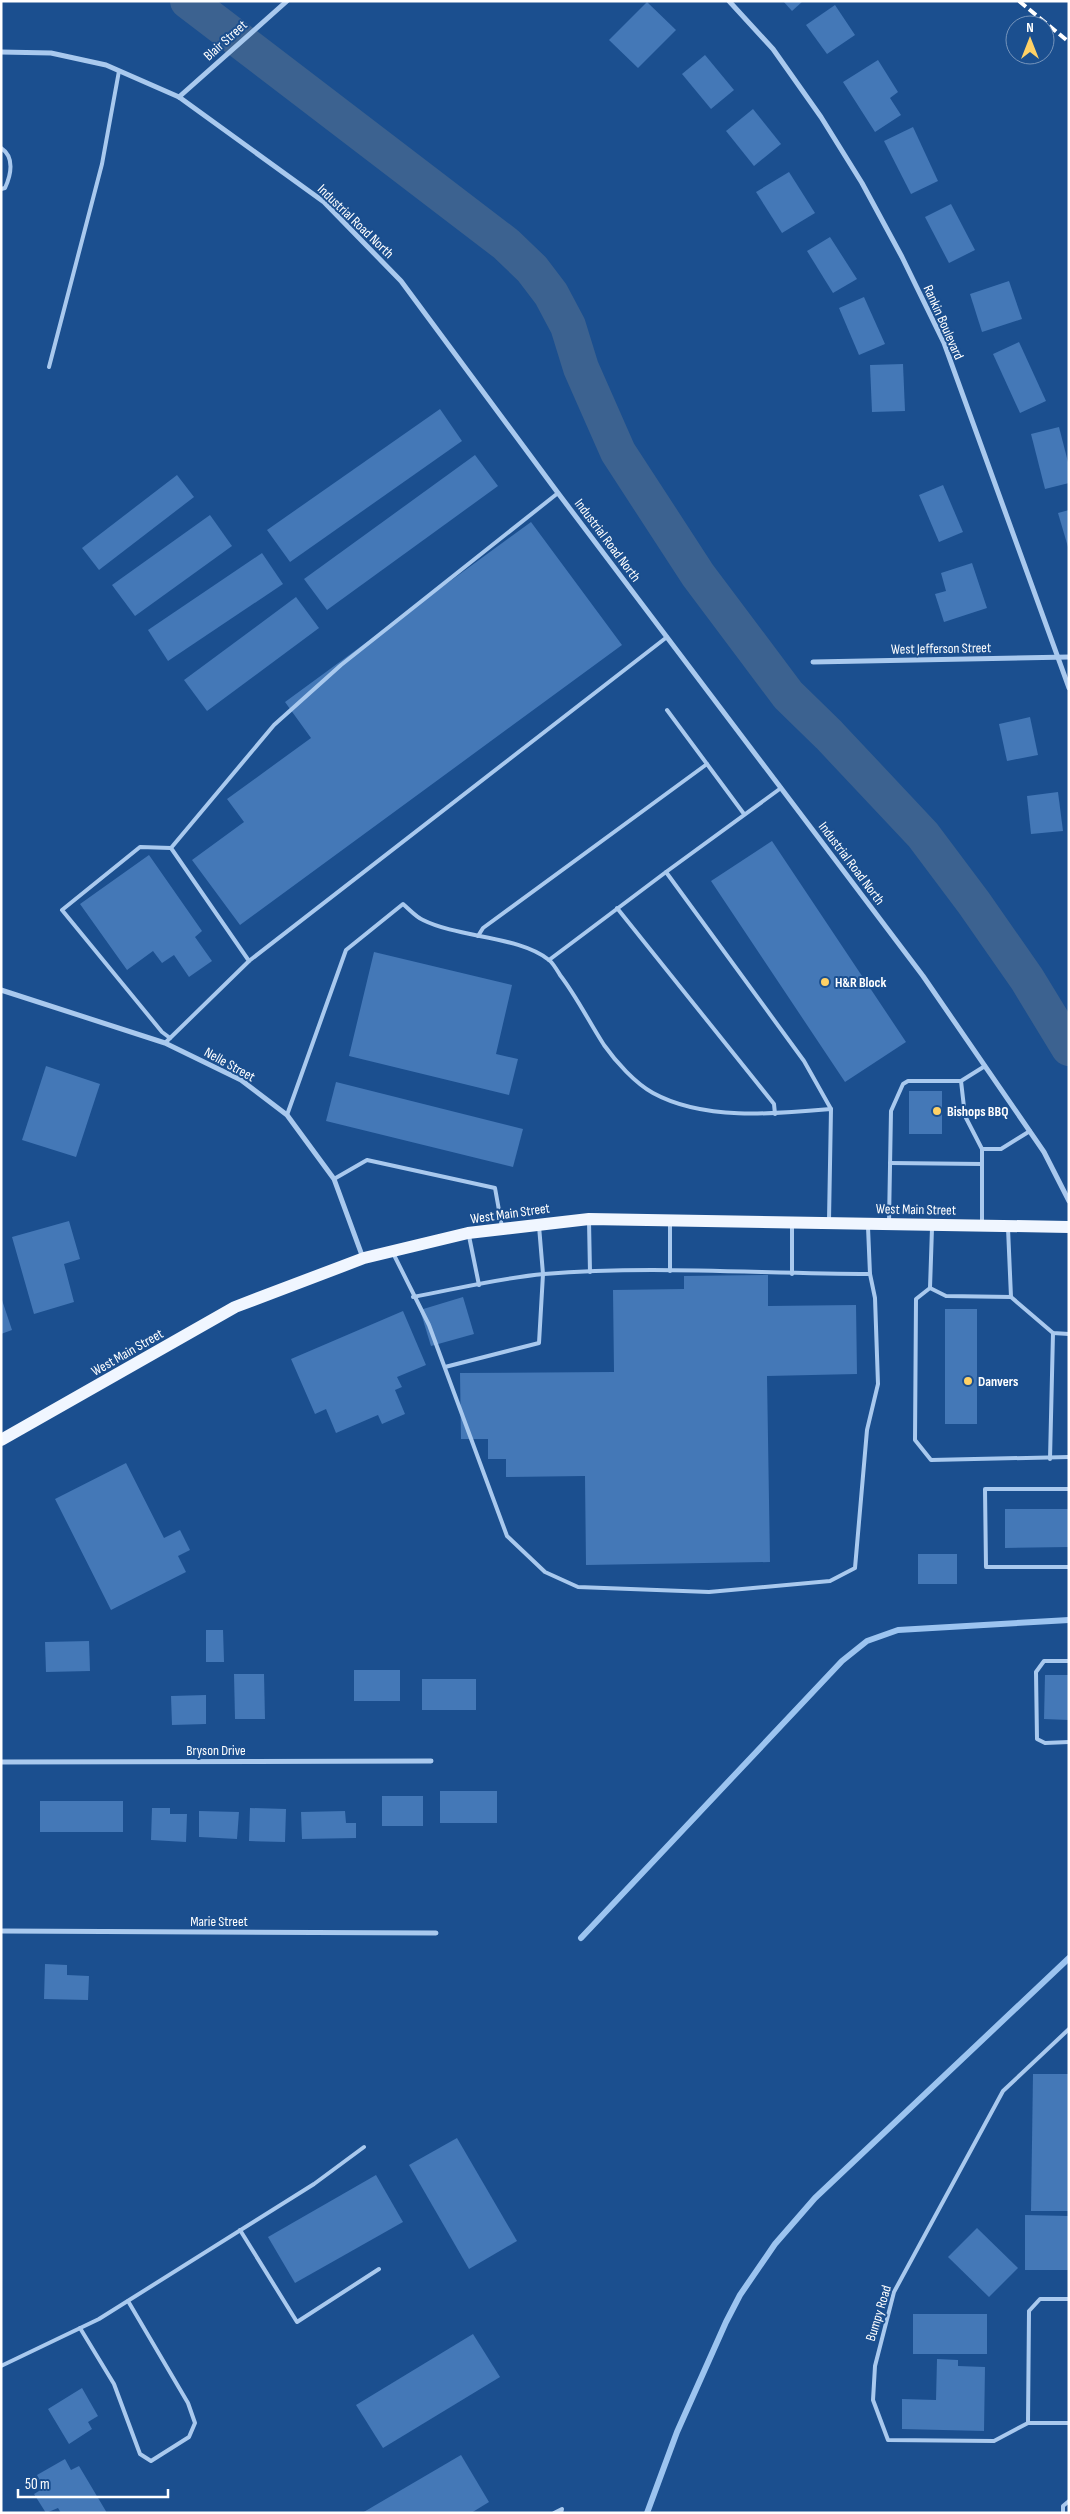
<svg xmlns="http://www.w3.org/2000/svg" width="1070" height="2514" font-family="'Sofia Sans Condensed',sans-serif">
	<rect width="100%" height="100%" fill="#1b4f8f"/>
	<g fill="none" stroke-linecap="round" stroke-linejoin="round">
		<g stroke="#9cc4f0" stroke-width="6">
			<polyline points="581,1938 842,1661 867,1641 898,1630 1069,1620"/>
			<polyline points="647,2513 677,2432 726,2322 740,2295 775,2244 815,2198 1069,1958"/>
		</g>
		<polyline stroke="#3c6290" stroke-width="36" points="188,1 506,244 532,269 551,294 568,326 581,368 618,452 698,575 788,695 829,735 923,835 974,903 1027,979 1069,1048"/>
	</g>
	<g fill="#4478b7">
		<polygon points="783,1 803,1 792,11"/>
		<polygon points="647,2 676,30 638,68 609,40"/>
		<polygon points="835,5 855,35 827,54 806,25"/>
		<polygon points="705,55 734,90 711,109 682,74"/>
		<polygon points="878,60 898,92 890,98 901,115 875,132 843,82"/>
		<polygon points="753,109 781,144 754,166 726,131"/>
		<polygon points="913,127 938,181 911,194 884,141"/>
		<polygon points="789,172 815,213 782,233 756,192"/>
		<polygon points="951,204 975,250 949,263 925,217"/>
		<polygon points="830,237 857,279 833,293 807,251"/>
		<polygon points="1009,281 1022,319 982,332 970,294"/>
		<polygon points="864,297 885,344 859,355 839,308"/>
		<polygon points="1019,342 1046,401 1020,413 993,354"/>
		<polygon points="903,364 905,411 872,412 870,365"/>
		<polygon points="440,409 462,441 290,562 267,530"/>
		<polygon points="1059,427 1069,466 1069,483 1045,489 1031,434"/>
		<polygon points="475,455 498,486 327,610 304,579"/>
		<polygon points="177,475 194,497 99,570 82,548"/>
		<polygon points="943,485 963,532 939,542 919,495"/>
		<polygon points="1069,510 1069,547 1068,547 1058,513"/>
		<polygon points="210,515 232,546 135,616 112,585"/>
		<polygon points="531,522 622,645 240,925 192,860 244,822 227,799 311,738 285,702"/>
		<polygon points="262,553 283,584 168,661 148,630"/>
		<polygon points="972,563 987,608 944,622 935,594 946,591 941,573"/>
		<polygon points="296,597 319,628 207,711 184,680"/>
		<polygon points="1030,717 1038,755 1007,761 999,724"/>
		<polygon points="1058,792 1063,831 1031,834 1027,796"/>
		<polygon points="772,841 906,1042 845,1082 711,881"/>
		<polygon points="149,855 202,931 195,937 212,961 189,977 174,955 162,963 153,951 127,970 80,904"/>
		<polygon points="374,952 512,985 496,1054 518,1059 509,1095 349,1056"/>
		<polygon points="46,1066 100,1084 76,1157 22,1140"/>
		<polygon points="336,1082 523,1129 513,1167 326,1121"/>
		<rect x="909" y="1091" width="33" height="43"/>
		<polygon points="69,1221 80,1259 64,1264 74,1302 34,1314 12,1237"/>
		<polygon points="768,1275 768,1306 856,1305 857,1374 767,1376 770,1562 586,1565 585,1476 506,1477 506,1459 488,1459 488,1439 461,1439 460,1373 614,1372 613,1290 684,1289 684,1276"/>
		<polygon points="1,1297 12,1330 1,1334"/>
		<polygon points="463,1297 474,1334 431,1346 420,1310"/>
		<rect x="945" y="1309" width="32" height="115"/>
		<polygon points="403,1311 426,1365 397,1377 402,1387 395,1390 405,1414 382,1424 378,1415 336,1433 326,1409 315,1414 291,1359"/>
		<polygon points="126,1463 164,1538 180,1530 190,1550 178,1556 186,1572 111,1610 55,1499"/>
		<polygon points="1005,1509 1069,1509 1069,1547 1005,1548"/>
		<rect x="918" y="1554" width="39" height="30"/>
		<polygon points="206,1630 223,1630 224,1662 206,1662"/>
		<polygon points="89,1641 90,1671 46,1672 45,1642"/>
		<rect x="354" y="1670" width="46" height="31"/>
		<polygon points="234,1674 264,1674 265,1719 235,1719"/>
		<polygon points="1045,1675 1069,1675 1069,1720 1044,1719"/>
		<rect x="422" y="1679" width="54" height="31"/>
		<polygon points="206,1695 206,1724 172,1725 171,1696"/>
		<rect x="440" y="1791" width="57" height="32"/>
		<rect x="382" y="1796" width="41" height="30"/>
		<rect x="40" y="1801" width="83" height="31"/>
		<polygon points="152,1808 170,1808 170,1814 187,1814 186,1842 151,1840"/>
		<polygon points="250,1808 286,1809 285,1842 249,1841"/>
		<polygon points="199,1811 239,1812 237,1839 199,1837"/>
		<polygon points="345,1811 346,1823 356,1823 356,1838 302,1839 301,1812"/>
		<polygon points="45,1964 67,1965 67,1975 89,1976 88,2000 44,1999"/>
		<polygon points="1033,2074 1069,2074 1069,2211 1031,2211"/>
		<polygon points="457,2138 517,2241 469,2269 409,2165"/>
		<polygon points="376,2175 403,2222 295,2283 268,2237"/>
		<polygon points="1025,2215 1069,2216 1069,2270 1025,2270"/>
		<polygon points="977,2228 1018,2268 989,2297 948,2257"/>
		<rect x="913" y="2314" width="74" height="40"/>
		<polygon points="473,2334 500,2377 383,2448 356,2405"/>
		<polygon points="937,2359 958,2360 958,2366 985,2367 984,2431 902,2429 902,2399 936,2400"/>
		<polygon points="82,2388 98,2416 88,2422 92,2429 69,2444 48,2409"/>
		<polygon points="461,2455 489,2502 471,2513 362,2513"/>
		<polygon points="65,2459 71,2470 79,2466 107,2513 61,2513 58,2508 46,2513 34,2494 44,2488 37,2475"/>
	</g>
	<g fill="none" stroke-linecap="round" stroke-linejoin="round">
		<g stroke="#a9c9ee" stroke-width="4">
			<path d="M1,148C15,157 11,175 5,188L1,189"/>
			<polyline points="49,367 102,164 119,71"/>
			<polyline points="667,710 744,814"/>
			<polyline points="781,788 666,872 804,1061 831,1109"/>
			<polyline points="617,908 774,1104 775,1114"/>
			<polyline points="478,936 483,928 707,764"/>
			<polyline points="549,960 666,872"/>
			<polyline points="249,961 667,637"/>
			<polyline points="170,1038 162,1032 62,910 140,847 171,848"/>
			<polyline points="165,1043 249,961 171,848 274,725 341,665 558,493"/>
			<polyline points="961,1081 985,1066"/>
			<path d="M287,1115L346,950L403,904C409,909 416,917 423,920C459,938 520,936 549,960C553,963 557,970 560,975C577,997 589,1022 604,1045C616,1062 635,1083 653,1093C704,1121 775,1114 831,1109L829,1220"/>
			<polyline points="982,1149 1001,1149 1030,1131"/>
			<polyline points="890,1163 982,1164"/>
			<polyline points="334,1179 367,1160 495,1188 502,1227"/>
			<polyline points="589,1221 590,1272"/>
			<polyline points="889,1222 891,1111 903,1084 908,1081 961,1081 965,1116 982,1149 982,1223"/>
			<polyline points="670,1223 670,1271"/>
			<polyline points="932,1228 930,1288 916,1299 915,1440 931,1460 1069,1457"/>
			<polyline points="1008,1228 1011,1297"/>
			<polyline points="469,1236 479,1285"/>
			<polyline points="393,1253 429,1325 507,1536 545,1572 578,1587 709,1592 830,1581 855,1568 867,1430 878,1384 875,1298 870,1274 868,1227"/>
			<polyline points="792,1274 792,1224"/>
			<polyline points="930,1288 946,1296 1011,1297 1053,1333 1069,1334"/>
			<path d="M413,1297C456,1289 500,1278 544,1274C652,1265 762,1274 870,1274"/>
			<polyline points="445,1367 539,1343 543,1274 539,1226"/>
			<polyline points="1050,1459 1053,1333"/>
			<polyline points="1069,1489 985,1489 986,1567 1069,1567"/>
			<polyline points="1069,1661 1044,1661 1036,1672 1037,1739 1045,1743 1069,1742"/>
			<polyline points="1069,2029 1003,2091 894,2292 875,2366 873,2400 888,2440 994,2441 1028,2423 1069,2423"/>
			<polyline points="240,2230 297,2322 379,2269"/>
			<polyline points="80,2328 114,2384 140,2454 151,2461 189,2437 195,2423 188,2403 128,2301"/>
			<polyline points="1,2366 99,2319 314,2184 364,2147"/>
			<polyline points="1028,2423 1029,2311 1040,2299 1069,2299"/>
			<polyline points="554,2513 562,2509 561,2513"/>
			<polyline points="1063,2513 1063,2506 1069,2501"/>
		</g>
		<g stroke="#a9c9ee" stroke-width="5">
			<polyline points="729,1 773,49 821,117 862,183 902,257 944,343 1069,688"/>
			<polyline points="1,52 51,53 106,65 179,97 324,202 401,281 558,493 923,976 1044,1152 1069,1201"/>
			<polyline points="179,97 287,1"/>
			<polyline points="813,662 1069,657"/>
			<polyline points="1,990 165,1043 241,1080 287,1115 334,1179 363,1258"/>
			<polyline points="1,1762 431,1761"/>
			<polyline points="1,1931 436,1933"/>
		</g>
		<polyline stroke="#f0f6ff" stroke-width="12" points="1,1440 235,1307 364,1258 468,1233 589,1219 1069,1227"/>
		<polyline stroke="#fff" stroke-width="4" stroke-dasharray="9 4" stroke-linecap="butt" points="1019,1 1069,42"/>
	</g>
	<g fill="#ffd166" stroke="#1b4f8f" stroke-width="2">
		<circle cx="825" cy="982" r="5"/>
		<circle cx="937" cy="1111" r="5"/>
		<circle cx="968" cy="1381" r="5"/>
	</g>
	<g text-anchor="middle" stroke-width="4" stroke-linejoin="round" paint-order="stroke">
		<g font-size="14" fill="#fff" stroke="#1b4f8f">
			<text transform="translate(225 40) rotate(-42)" y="5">Blair Street</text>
			<text transform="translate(356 221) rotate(44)" y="5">Industrial Road North</text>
			<text transform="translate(944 322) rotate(66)" y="5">Rankin Boulevard</text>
			<text transform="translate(608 540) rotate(53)" y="5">Industrial Road North</text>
			<text transform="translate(941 648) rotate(-1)" y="5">West Jefferson Street</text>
			<text transform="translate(852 863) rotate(53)" y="5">Industrial Road North</text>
			<text transform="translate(230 1064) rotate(29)" y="5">Nelle Street</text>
			<text transform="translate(916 1209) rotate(1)" y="5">West Main Street</text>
			<text transform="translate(510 1213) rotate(-8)" y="5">West Main Street</text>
			<text transform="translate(127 1352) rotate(-30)" y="5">West Main Street</text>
			<text x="216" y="1755">Bryson Drive</text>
			<text x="219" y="1926">Marie Street</text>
			<text transform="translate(878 2313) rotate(-73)" y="5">Bumpy Road</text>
		</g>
		<g font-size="14" font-weight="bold" fill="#fff" stroke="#1b4f8f" text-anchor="start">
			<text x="835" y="987">H&amp;R Block</text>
			<text x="947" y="1116">Bishops BBQ</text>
			<text x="978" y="1386">Danvers</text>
		</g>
	</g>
	<rect width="1070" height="2514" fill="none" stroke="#ffffff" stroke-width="5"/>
	<g transform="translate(1030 40)"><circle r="24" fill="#1b4f8f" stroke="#7695bc"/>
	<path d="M0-4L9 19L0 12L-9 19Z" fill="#ffd166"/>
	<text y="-8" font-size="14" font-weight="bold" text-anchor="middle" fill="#ffffff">N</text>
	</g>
	<path d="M18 2489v8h150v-8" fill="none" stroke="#ffffff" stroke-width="2.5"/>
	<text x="25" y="2489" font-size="15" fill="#ffffff" stroke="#1b4f8f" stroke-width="4" paint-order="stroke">50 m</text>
</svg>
